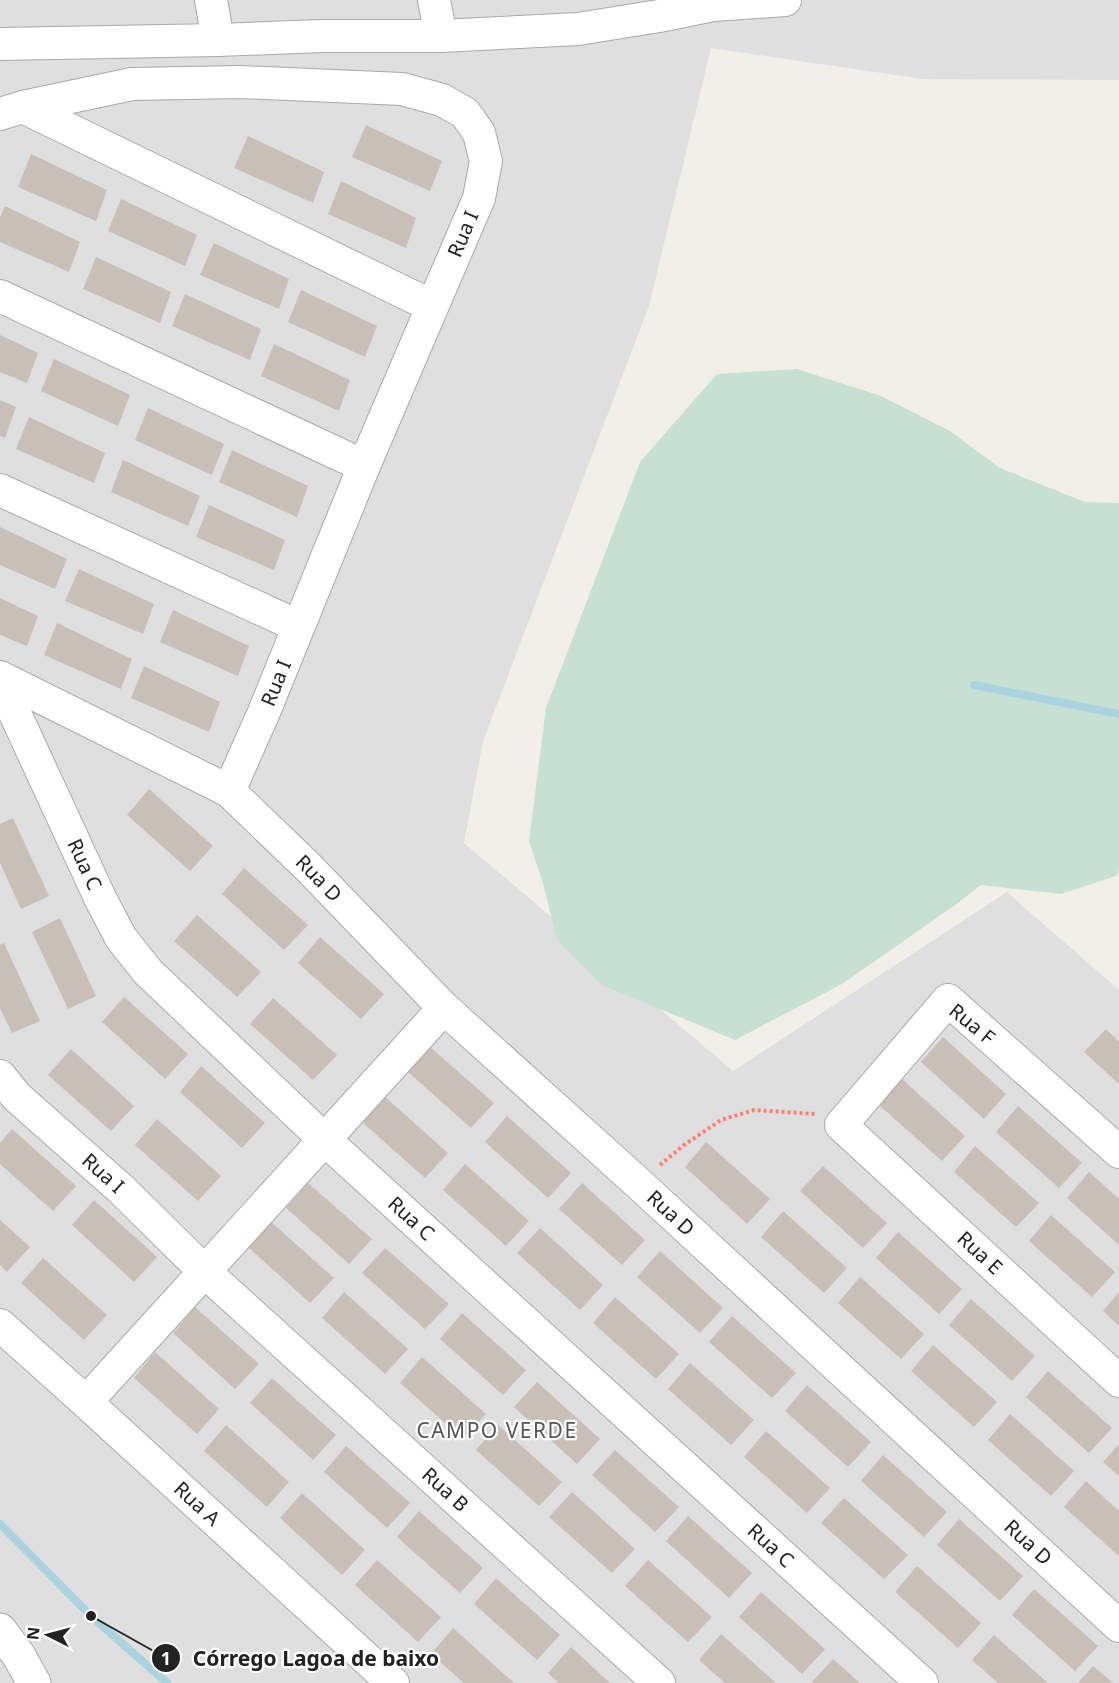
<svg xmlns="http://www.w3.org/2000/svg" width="1119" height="1683" font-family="'Noto Sans',sans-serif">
	<rect width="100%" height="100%" fill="#f2efe9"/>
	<polygon fill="#e0dfdf" points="0,0 1119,0 1119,80 923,79 711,48 649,306 483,741 464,843 733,1071 1007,892 1119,990 1119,1683 0,1683"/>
	<polygon fill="#c6e0d4" points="797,369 881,396 950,431 1000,468 1085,502 1119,503 1119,869 1116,876 1061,894 981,885 955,905 842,984 735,1040 602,985 557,940 543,883 529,841 546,708 640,462 717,374"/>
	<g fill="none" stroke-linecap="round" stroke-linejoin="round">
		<g stroke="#aad3df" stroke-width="8">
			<polyline points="974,685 1119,714"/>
			<polyline points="0,1524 91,1616 167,1683"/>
		</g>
	</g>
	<g fill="#c7bfb8">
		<polygon points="366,125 442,161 430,191 352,157"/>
		<polygon points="248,136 324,172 313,203 234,168"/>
		<polygon points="31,154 107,190 96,221 18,187"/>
		<polygon points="341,181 416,218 406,248 328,214"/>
		<polygon points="121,199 197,235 185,266 108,231"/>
		<polygon points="5,206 80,242 69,272 0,242 0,217"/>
		<polygon points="214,243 289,279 279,309 200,275"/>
		<polygon points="96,257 171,292 160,323 83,289"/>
		<polygon points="301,290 377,326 365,357 288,322"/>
		<polygon points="185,294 261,329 250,360 172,326"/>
		<polygon points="0,335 38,353 27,383 0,372"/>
		<polygon points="274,344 350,380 339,411 261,376"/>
		<polygon points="54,359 130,395 118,426 41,391"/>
		<polygon points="0,400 16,407 5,438 0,436"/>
		<polygon points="148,408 224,444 212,475 135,440"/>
		<polygon points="29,417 105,453 94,483 16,449"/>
		<polygon points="232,450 308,486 297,517 219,482"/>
		<polygon points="123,460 200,496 188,526 111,492"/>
		<polygon points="209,505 285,540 274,570 196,537"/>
		<polygon points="0,527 67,559 55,589 0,565"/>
		<polygon points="79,569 154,604 143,634 65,601"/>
		<polygon points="0,598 38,616 27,646 0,635"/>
		<polygon points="173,610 249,646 238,676 160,642"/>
		<polygon points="57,623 132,659 121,689 44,655"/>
		<polygon points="144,666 220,702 209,732 131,698"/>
		<polygon points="149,789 213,846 190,871 127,815"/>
		<polygon points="13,818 49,896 21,909 0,863 0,824"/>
		<polygon points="244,868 308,925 284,950 222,894"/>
		<polygon points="197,915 261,972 237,997 174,941"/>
		<polygon points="60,918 96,996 68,1009 32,932"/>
		<polygon points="320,937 384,994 361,1019 298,963"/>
		<polygon points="4,943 40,1021 12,1033 0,1008 0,945"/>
		<polygon points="124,997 188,1054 165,1079 102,1022"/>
		<polygon points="273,998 337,1055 313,1080 250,1024"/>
		<polygon points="1106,1029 1119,1042 1119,1084 1084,1052"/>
		<polygon points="943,1037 1006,1094 984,1119 921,1062"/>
		<polygon points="430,1047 494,1103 471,1128 408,1072"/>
		<polygon points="71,1049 134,1106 111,1131 48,1075"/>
		<polygon points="201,1066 265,1123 242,1148 180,1092"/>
		<polygon points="902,1079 965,1136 942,1161 879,1105"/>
		<polygon points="384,1096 448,1153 425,1178 362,1122"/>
		<polygon points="1018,1106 1082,1163 1059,1188 996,1132"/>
		<polygon points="507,1116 571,1173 548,1198 485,1142"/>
		<polygon points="157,1119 221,1176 198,1201 135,1145"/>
		<polygon points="12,1129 76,1186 53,1211 0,1164 0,1143"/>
		<polygon points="706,1142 770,1199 747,1224 685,1167"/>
		<polygon points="975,1146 1039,1203 1016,1227 954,1172"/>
		<polygon points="465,1164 529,1221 506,1246 443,1190"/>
		<polygon points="823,1166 887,1223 863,1248 800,1191"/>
		<polygon points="1089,1172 1119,1199 1119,1245 1067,1198"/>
		<polygon points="308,1183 372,1239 349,1264 286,1208"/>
		<polygon points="582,1183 645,1240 622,1265 559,1209"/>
		<polygon points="94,1200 157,1257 134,1282 72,1225"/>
		<polygon points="783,1211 847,1268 824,1293 761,1237"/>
		<polygon points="1051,1215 1115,1272 1092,1297 1029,1241"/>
		<polygon points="0,1220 30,1247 7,1272 0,1265"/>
		<polygon points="270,1221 334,1278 310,1303 248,1247"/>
		<polygon points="540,1228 603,1285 580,1310 517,1253"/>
		<polygon points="898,1232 962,1289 939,1314 876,1258"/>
		<polygon points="385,1248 449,1304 425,1329 362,1273"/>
		<polygon points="660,1251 723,1308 700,1333 637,1277"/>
		<polygon points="43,1258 107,1315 84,1340 21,1283"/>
		<polygon points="860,1277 924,1334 901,1359 838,1303"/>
		<polygon points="344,1292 408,1349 385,1374 322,1318"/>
		<polygon points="1119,1292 1119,1326 1103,1311"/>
		<polygon points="615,1297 679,1354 656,1379 593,1323"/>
		<polygon points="971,1299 1035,1356 1012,1381 949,1325"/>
		<polygon points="195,1307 259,1364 235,1389 173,1333"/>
		<polygon points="462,1313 526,1370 503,1395 440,1339"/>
		<polygon points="732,1316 796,1373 772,1398 709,1342"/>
		<polygon points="933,1345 997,1402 974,1427 911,1371"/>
		<polygon points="155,1352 219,1409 197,1434 134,1378"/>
		<polygon points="422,1357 486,1414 463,1439 400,1383"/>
		<polygon points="690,1363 754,1420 731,1445 668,1389"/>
		<polygon points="1048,1371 1112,1428 1089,1453 1026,1397"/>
		<polygon points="272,1378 336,1435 313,1460 250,1403"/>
		<polygon points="537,1382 600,1439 577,1464 514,1407"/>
		<polygon points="807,1385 871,1442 848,1467 785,1411"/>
		<polygon points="1010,1414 1074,1471 1051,1496 988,1440"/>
		<polygon points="226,1425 289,1482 267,1507 204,1451"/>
		<polygon points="498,1425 562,1482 539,1506 476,1450"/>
		<polygon points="766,1431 830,1488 807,1513 744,1457"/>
		<polygon points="1119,1444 1119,1476 1103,1462"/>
		<polygon points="346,1446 410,1503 387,1528 324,1472"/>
		<polygon points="615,1450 679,1507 655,1532 592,1475"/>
		<polygon points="883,1455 947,1512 924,1537 861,1481"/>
		<polygon points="1086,1481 1119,1511 1119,1556 1064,1507"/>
		<polygon points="572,1492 635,1549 612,1573 549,1517"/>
		<polygon points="302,1493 365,1550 342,1575 280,1518"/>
		<polygon points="844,1498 908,1555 884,1579 821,1523"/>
		<polygon points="419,1511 483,1568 460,1593 397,1537"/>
		<polygon points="688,1516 752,1573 729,1598 666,1541"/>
		<polygon points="959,1519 1023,1576 1000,1601 937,1545"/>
		<polygon points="377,1560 441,1617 418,1642 355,1585"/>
		<polygon points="648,1560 712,1617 688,1642 625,1586"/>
		<polygon points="917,1566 981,1623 958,1648 895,1592"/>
		<polygon points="496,1578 560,1635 537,1660 474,1604"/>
		<polygon points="1034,1589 1098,1646 1075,1671 1012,1615"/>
		<polygon points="761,1592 825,1649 802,1674 739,1617"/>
		<polygon points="453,1628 514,1683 464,1683 431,1654"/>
		<polygon points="721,1634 776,1683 725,1683 699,1660"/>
		<polygon points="994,1635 1048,1683 998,1683 972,1660"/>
		<polygon points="571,1647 610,1683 559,1683 548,1673"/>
		<polygon points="833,1659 860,1683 813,1683 812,1682"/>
		<polygon points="1093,1666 1113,1683 1078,1683"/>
	</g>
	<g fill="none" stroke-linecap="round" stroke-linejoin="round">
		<g stroke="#a9a9a9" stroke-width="34">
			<g id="minor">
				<polyline points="211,0 218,40"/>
				<polyline points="434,0 441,36"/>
				<polyline points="0,44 218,40 322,36 441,36 519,32 578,29 659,16 713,5 785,0"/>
				<polyline points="23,107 432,306"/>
				<polyline points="0,114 23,107 132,84 240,82 402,89 442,100 465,113 479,133 486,161 479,198 364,466 264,712 229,791"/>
				<polyline points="0,296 364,466"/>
				<polyline points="0,490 298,626"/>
				<path id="s1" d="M0,677L229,791L308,867L444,1008L638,1183L1119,1626"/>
				<path id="s2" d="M0,681L101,900L121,938L148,972L325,1140L922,1683"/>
				<path id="s3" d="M0,1076L17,1097L122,1190L205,1272L659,1683"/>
				<path id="s4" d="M1119,1152L948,1000L841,1125L1119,1381"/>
				<path id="s5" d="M0,1325L86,1402L393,1683"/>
				<polyline points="86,1402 444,1008"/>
			</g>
		</g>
		<g stroke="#a9a9a9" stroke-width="35">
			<polyline id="tertiary" points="0,1630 19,1656 34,1683"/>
		</g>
		<polyline stroke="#fa8072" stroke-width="4" stroke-dasharray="3 3" stroke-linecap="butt" points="660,1165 684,1145 721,1120 754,1110 815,1114"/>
		<use href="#minor" stroke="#fff" stroke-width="32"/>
		<use href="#tertiary" stroke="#fff" stroke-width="33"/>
	</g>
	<g text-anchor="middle" stroke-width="4.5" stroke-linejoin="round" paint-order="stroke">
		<g font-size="20" fill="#222" stroke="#fff">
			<text transform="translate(463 234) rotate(-67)" y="7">Rua I</text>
			<text transform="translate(276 683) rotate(-68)" y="7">Rua I</text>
			<text dy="7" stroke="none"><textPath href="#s2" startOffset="202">Rua C</textPath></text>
			<text dy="7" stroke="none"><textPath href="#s1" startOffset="381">Rua D</textPath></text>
			<text transform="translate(972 1024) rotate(39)" y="7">Rua F</text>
			<text dy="7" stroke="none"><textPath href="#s3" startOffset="142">Rua I</textPath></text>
			<text dy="7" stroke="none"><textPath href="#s1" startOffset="867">Rua D</textPath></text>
			<text dy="7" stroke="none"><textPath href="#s2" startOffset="688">Rua C</textPath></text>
			<text dy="7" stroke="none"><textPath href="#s4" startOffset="582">Rua E</textPath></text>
			<text dy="7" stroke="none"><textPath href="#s3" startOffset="608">Rua B</textPath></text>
			<text dy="7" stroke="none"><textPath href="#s5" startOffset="266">Rua A</textPath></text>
			<text dy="7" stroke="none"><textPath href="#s1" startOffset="1353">Rua D</textPath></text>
			<text dy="7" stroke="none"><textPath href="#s2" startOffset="1174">Rua C</textPath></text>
		</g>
		<g font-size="21" letter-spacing="1.5" fill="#555" stroke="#fff">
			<text x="497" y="1438">CAMPO VERDE</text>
		</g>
	</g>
	<path fill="none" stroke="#222" stroke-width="2" d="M91 1616L166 1658"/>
	<g fill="#222" stroke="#fff" stroke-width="2">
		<circle cx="91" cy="1616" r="6"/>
		<circle cx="166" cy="1658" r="15"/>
	</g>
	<g font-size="18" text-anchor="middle" font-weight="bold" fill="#fff">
		<text x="166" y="1665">1</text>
	</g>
	<g font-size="21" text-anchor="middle" font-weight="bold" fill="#222" stroke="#fff" stroke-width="4.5" stroke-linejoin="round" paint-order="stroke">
		<text x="316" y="1666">Córrego Lagoa de baixo</text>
	</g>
	<g transform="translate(48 1635) rotate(276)" stroke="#ffffff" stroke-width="4.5" paint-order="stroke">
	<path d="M0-4.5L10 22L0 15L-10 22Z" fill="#222222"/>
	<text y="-9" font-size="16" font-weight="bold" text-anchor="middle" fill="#222222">N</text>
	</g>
</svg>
